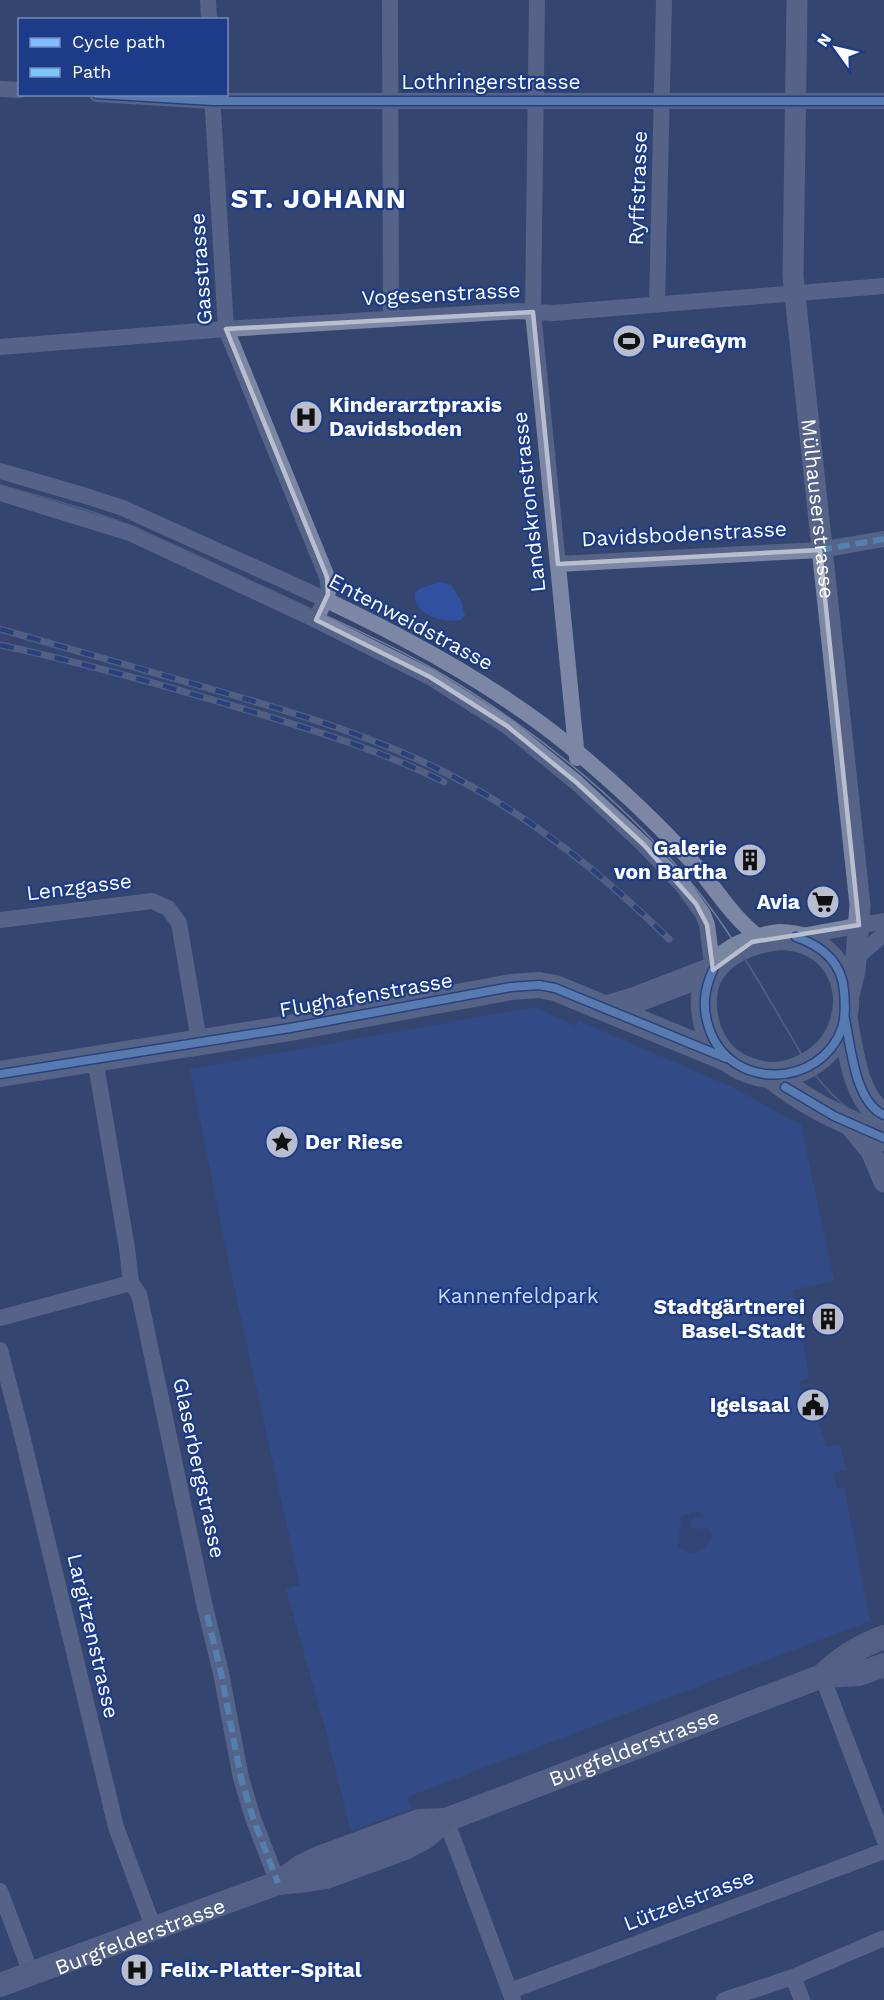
<svg xmlns="http://www.w3.org/2000/svg" width="884" height="2000" font-family="'Work Sans',sans-serif">
	<rect width="100%" height="100%" fill="#344670"/>
	<g fill="#3051a0">
		<path d="M440,582L451,585L461,601L465,616L461,620C444,623 412,615 415,593L421,588Z"/>
		<polygon points="535,1007 576,1026 579,1021 734,1088 801,1125 834,1281 793,1290 809,1378 800,1381 807,1416 816,1414 826,1447 840,1444 846,1470 833,1473 837,1489 844,1487 870,1621 407,1797 411,1809 351,1831 326,1731 286,1589 300,1585 229,1263 190,1069"/>
	</g>
	<path fill="#2f467f" d="M693,1512L700,1513L707,1518L695,1517L691,1521L690,1529L708,1528L712,1535C709,1550 694,1558 680,1549L677,1543L681,1526L679,1517Z"/>
	<g fill="none" stroke-linecap="round" stroke-linejoin="round">
		<g stroke="#7b87a5" stroke-width="16">
			<polyline points="208,0 209,20"/>
			<polyline points="390,0 391,319"/>
			<polyline points="537,0 533,312 577,758"/>
			<polyline points="0,89 20,90"/>
			<polyline points="97,94 212,101 884,101"/>
			<polyline points="212,94 226,329 327,577 329,589 320,611"/>
			<polyline points="657,304 664,0"/>
			<polyline points="0,347 226,329 516,311 553,313 884,286"/>
			<path d="M0,471L86,496L123,508C276,579 447,643 577,752C621,789 664,829 701,872C720,895 736,921 761,939"/>
			<polyline points="0,493 130,533 316,620 430,677 507,726 577,783 644,845 683,886 703,914 707,925 713,970"/>
			<polyline points="558,564 820,550 884,539"/>
			<polyline points="0,920 152,901 168,908 179,923 199,1041"/>
			<polyline points="796,937 884,921"/>
			<polyline points="857,957 884,934"/>
			<polyline points="95,1059 127,1248 131,1283 139,1294 204,1603 221,1673 241,1778 253,1818 278,1883"/>
			<polyline points="0,1318 131,1283"/>
			<polyline points="0,1350 20,1427 116,1827 154,1929"/>
			<polyline points="822,1676 884,1839"/>
			<polyline points="446,1820 513,2000"/>
			<polyline points="0,1891 31,1973"/>
			<polyline points="793,1977 802,2000"/>
			<polyline points="510,1991 884,1851"/>
			<polyline points="724,2000 793,1977 884,1938"/>
		</g>
		<g stroke="#7b87a5" stroke-width="21">
			<path id="s1" d="M797,0L793,276L860,905L855,971L847,1004"/>
			<polyline points="848,1123 871,1151 884,1182"/>
		</g>
		<g stroke="#7782a1" stroke-width="24">
			<path d="M822,1676C840,1658 860,1646 884,1637"/>
			<path id="s2" d="M278,1883L308,1880L326,1877L405,1848L424,1838L446,1820L822,1676L859,1674L884,1665"/>
			<polyline points="0,1985 278,1883 302,1866 319,1858 419,1821 446,1820"/>
		</g>
		<g stroke="#7a87a3" stroke-width="26">
			<path d="M780,937C858,938 868,1036 804,1067C794,1072 784,1075 773,1075C758,1075 738,1068 727,1058C704,1038 696,996 713,970C729,948 755,940 780,937Z"/>
			<polyline points="608,1008 635,1000 713,970"/>
			<path d="M844,1016C850,1045 855,1102 884,1115"/>
			<polyline points="0,1074 290,1028 511,987 539,985 555,988 726,1058"/>
			<path d="M771,1075C805,1104 844,1120 884,1138"/>
		</g>
		<g stroke="#717f9c" stroke-width="1.5">
			<path d="M0,485C39,496 80,506 118,521C171,542 222,568 273,591C327,617 383,640 435,670C528,725 617,796 688,879C735,935 770,1002 808,1065C828,1094 851,1115 884,1130"/>
			<polyline points="0,1976 54,1955 121,1937"/>
			<path id="s3" d="M0,1990L884,1654"/>
		</g>
		<g stroke="#717f9c" stroke-width="7">
			<g id="rail">
				<path d="M0,629C73,650 146,670 218,691C292,712 366,734 436,768C524,811 599,870 669,939"/>
				<path d="M0,645C88,664 174,688 260,714C322,733 385,752 444,782"/>
			</g>
		</g>
		<use href="#rail" stroke="#1c3b89" stroke-width="4.5" stroke-dasharray="14" stroke-linecap="butt"/>
		<g stroke="#7ac7fe" stroke-width="6" stroke-dasharray="12 6" stroke-linecap="butt">
			<polyline points="820,550 884,539"/>
			<polyline points="207,1615 221,1673 241,1778 253,1818 278,1883"/>
		</g>
		<g stroke="#1c3b89" stroke-width="11">
			<g id="cycleway">
				<polyline points="97,94 212,101 884,101"/>
				<path d="M713,970C704,990 702,1007 709,1028C730,1092 821,1088 842,1028C846,1016 845,1003 844,991C842,962 822,946 796,937"/>
				<path d="M845,1019C851,1048 855,1102 884,1115"/>
				<polyline points="0,1074 290,1028 511,987 539,985 555,988 726,1058"/>
				<polyline points="785,1087 834,1116 884,1138"/>
			</g>
		</g>
		<use href="#cycleway" stroke="#80bcff" stroke-width="8"/>
	</g>
	<path d="M0 0H884V2000H0ZM533,312L558,564L820,550L859,925L752,942L713,970L707,925L696,904L644,845L577,783L507,726L430,677L316,620L328,594L327,577L226,329Z" fill="#344670" fill-opacity=".55" fill-rule="evenodd"/>
	<path fill="none" stroke="#b8becd" stroke-width="4.5" stroke-linejoin="round" d="M533,312L558,564L820,550L859,925L752,942L713,970L707,925L696,904L644,845L577,783L507,726L430,677L316,620L328,594L327,577L226,329Z"/>
	<defs>
		<g id="stadium-disc" transform="scale(1.725)"><circle r="9.5" fill="#b8becd" stroke="#1c3b89"/><path d="M0-5a6.5 5 0 1 0 0 10a6.5 5 0 1 0 0-10ZM-3.5-1.8h7v3.6h-7Z" fill="#111"/></g>
		<g id="hospital-disc" transform="scale(1.725)"><circle r="9.5" fill="#b8becd" stroke="#1c3b89"/><path d="M-5-5h3v3.5h4V-5h3V5h-3V1.5h-4V5h-3Z" fill="#111"/></g>
		<g id="building-disc" transform="scale(1.725)"><circle r="9.5" fill="#b8becd" stroke="#1c3b89"/><path d="M-4-6H4V6H1V3H-1V6H-4ZM-2.5-4.3h1.7v1.8h-1.7ZM.8-4.3h1.7v1.8H.8ZM-2.5-1h1.7V.8h-1.7ZM.8-1h1.7V.8H.8Z" fill="#111"/></g>
		<g id="supermarket-disc" transform="scale(1.725)"><circle r="9.5" fill="#b8becd" stroke="#1c3b89"/><path d="M-6-5.5h2.5l.6 2H6L4.5 2H-2.5L-4.4-4H-6ZM-1.5 3.2a1.3 1.3 0 1 0 .1 0ZM3 3.2a1.3 1.3 0 1 0 .1 0Z" fill="#111"/></g>
		<g id="sight-disc" transform="scale(1.725)"><circle r="9.5" fill="#b8becd" stroke="#1c3b89"/><path d="M0-6L1.8-2.2L6-1.7L2.9 1.2L3.7 5.4L0 3.3L-3.7 5.4L-2.9 1.2L-6-1.7L-1.8-2.2Z" fill="#111"/></g>
		<g id="civic-disc" transform="scale(1.725)"><circle r="9.5" fill="#b8becd" stroke="#1c3b89"/><path d="M-.6-6.5H3V-4.5H.6V-3L4-1V1h2V6H-6V1h2V-1L-.6-3ZM-1.2 2.5V6h2.4V2.5Z" fill="#111"/></g>
	</defs>
	<g fill-rule="evenodd">
		<use href="#stadium-disc" x="629" y="341"/>
		<use href="#hospital-disc" x="306" y="417"/>
		<use href="#building-disc" x="750" y="860"/>
		<use href="#supermarket-disc" x="823" y="902"/>
		<use href="#sight-disc" x="282" y="1142"/>
		<use href="#building-disc" x="828" y="1319"/>
		<use href="#civic-disc" x="813" y="1405"/>
		<use href="#hospital-disc" x="137" y="1970"/>
	</g>
	<g text-anchor="middle" stroke-width="4.5" stroke-linejoin="round" paint-order="stroke">
		<g font-size="21" fill="#fff" stroke="#1c3b89">
			<text x="491" y="89">Lothringerstrasse</text>
			<text transform="translate(638 188) rotate(-88)" y="7">Ryffstrasse</text>
			<text transform="translate(201 269) rotate(-94)" y="7">Gasstrasse</text>
			<text transform="translate(441 294) rotate(-3)" y="7">Vogesenstrasse</text>
			<text transform="translate(529 502) rotate(-96)" y="7">Landskronstrasse</text>
			<text dy="7" stroke="none"><textPath href="#s1" startOffset="510">Mülhauserstrasse</textPath></text>
			<text transform="translate(684 534) rotate(-3)" y="7">Davidsbodenstrasse</text>
			<text transform="translate(411 622) rotate(28)" y="7">Entenweidstrasse</text>
			<text transform="translate(79 887) rotate(-7)" y="7">Lenzgasse</text>
			<text transform="translate(366 995) rotate(-10)" y="7">Flughafenstrasse</text>
			<text transform="translate(199 1468) rotate(78)" y="7">Glaserbergstrasse</text>
			<text transform="translate(93 1636) rotate(77)" y="7">Largitzenstrasse</text>
			<text dy="7" stroke="none"><textPath href="#s2" startOffset="384">Burgfelderstrasse</textPath></text>
			<text transform="translate(689 1900) rotate(-21)" y="7">Lützelstrasse</text>
			<text dy="7" stroke="none"><textPath href="#s3" startOffset="150">Burgfelderstrasse</textPath></text>
		</g>
		<g font-size="21" font-weight="bold" fill="#fff" stroke="#1c3b89" text-anchor="start">
			<text x="652" y="348">PureGym</text>
			<text x="329" y="412">Kinderarztpraxis<tspan x="329" dy="24">Davidsboden</tspan></text>
			<text x="727" y="855" text-anchor="end">Galerie<tspan x="727" dy="24">von Bartha</tspan></text>
			<text x="800" y="909" text-anchor="end">Avia</text>
			<text x="305" y="1149">Der Riese</text>
			<text x="805" y="1314" text-anchor="end">Stadtgärtnerei<tspan x="805" dy="24">Basel-Stadt</tspan></text>
			<text x="790" y="1412" text-anchor="end">Igelsaal</text>
			<text x="160" y="1977">Felix-Platter-Spital</text>
		</g>
		<g font-size="21" fill="#cbd9f9" stroke="#1c3b89">
			<text x="518" y="1303">Kannenfeldpark</text>
		</g>
		<g font-size="27" font-weight="bold" letter-spacing="1.5" fill="#fff" stroke="#1c3b89">
			<text x="319" y="208">ST. JOHANN</text>
		</g>
	</g>
	<rect x="18" y="18" width="210" height="78" fill="#1c3b89" stroke="#7789b8" stroke-width="1.5"/>
	<rect x="30" y="38" width="30" height="9" fill="#80bcff" stroke="#7789b8" stroke-width="1.5"/>
	<text x="72" y="48" font-size="18" fill="#ffffff">Cycle path</text>
	<rect x="30" y="68" width="30" height="9" fill="#7ac7fe" stroke="#7789b8" stroke-width="1.5"/>
	<text x="72" y="78" font-size="18" fill="#ffffff">Path</text>
	<g transform="translate(836 48) rotate(304)" stroke="#1c3b89" stroke-width="4.5" paint-order="stroke">
	<path d="M0-4.5L10 22L0 15L-10 22Z" fill="#ffffff"/>
	<text y="-9" font-size="16" font-weight="bold" text-anchor="middle" fill="#ffffff">N</text>
	</g>
</svg>
